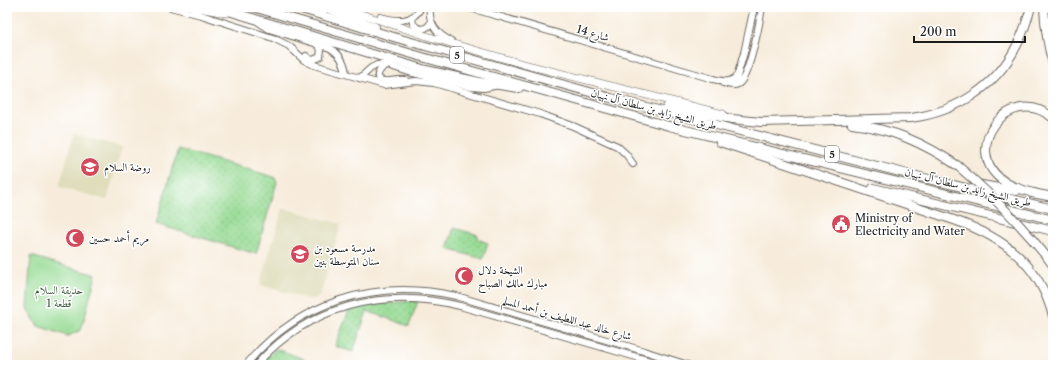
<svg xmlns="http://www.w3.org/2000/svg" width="1060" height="372" font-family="'Libre Caslon Text',Amiri,serif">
	<defs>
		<pattern id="grass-dots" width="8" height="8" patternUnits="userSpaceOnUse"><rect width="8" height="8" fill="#95da93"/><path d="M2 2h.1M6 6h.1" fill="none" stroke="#80ba7e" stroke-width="1.8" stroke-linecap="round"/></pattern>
	</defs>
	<rect width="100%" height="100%" fill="#fff"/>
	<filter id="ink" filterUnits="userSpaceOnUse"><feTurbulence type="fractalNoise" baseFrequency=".025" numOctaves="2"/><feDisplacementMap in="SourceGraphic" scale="8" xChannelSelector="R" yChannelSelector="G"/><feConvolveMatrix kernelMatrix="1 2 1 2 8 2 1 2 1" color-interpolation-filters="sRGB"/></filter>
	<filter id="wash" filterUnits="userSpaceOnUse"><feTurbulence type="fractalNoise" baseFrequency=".012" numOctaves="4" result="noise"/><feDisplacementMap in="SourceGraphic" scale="16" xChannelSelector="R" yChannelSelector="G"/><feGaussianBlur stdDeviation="0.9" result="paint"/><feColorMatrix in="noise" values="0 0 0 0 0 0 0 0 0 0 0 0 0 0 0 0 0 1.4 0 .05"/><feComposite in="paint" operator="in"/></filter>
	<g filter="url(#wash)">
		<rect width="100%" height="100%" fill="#f7ecdb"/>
		<g fill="#dfddbb">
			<polygon points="74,134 122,147 107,200 59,187"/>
			<polygon points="283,208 341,224 320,296 312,300 260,285"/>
		</g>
		<g fill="url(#grass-dots)" stroke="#587b58">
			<polygon points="178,149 274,177 277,182 256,254 156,224"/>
			<polygon points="454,228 478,235 477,239 488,243 483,259 447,249"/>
			<polygon points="418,301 409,326 367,311 353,352 335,346 350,308 370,304"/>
			<polygon points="276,349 304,359 302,365 260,365"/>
		</g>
		<polygon fill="#95da93" stroke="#587b58" points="31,256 96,275 81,330 68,336 38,326 27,308"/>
	</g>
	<g filter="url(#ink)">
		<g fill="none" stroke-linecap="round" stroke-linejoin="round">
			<g stroke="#69655f" stroke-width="8">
				<g id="secondary">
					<polyline points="170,7 201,15 273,38 289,46 304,60 314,65 384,85 416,81 434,83 540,114 573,126 617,146 626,154 633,164"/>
					<path d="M430,7C428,23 437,35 451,41"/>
					<path d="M467,7L713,79C722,81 730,84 737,76"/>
					<path d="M380,17C395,21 413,24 421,7"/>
					<path d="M412,17L413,24C419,31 427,30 431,22"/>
					<path d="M257,21L269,29L330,48C340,54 345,62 346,74"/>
					<polyline points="306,56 309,59 313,60 320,57 321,49 316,43"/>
					<path d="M387,65C380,68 372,79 384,81C390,82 398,79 405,80"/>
					<polyline points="360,78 371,68 377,65 384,64 409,72 471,87 484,88 494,86"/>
					<polyline points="736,80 744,53 754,7"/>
					<path d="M723,83C728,84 733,87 738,84C749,79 760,21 762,7"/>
					<path d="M246,365C298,301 376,278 456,296L644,351L688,365"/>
					<path d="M256,365C309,305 384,287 460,306L664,365"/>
				</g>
			</g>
			<g stroke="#69655f" stroke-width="8">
				<g id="primary">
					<polyline points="193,7 226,13"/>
					<polyline points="340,7 433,38 523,64 723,114"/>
				</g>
			</g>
			<g stroke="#69655f" stroke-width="10">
				<g id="highway">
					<polyline points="215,7 426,70 479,82 519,88"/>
					<polyline points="253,7 429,59 669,126 1053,220"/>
					<polyline points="295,7 397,38 611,98 908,174 1053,209"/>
					<polyline points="325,7 375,27"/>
					<path d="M1044,7C1045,26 1047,45 1053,63"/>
					<path d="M667,107L732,119L761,122L911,118C955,112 995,88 1016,47C1023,35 1027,21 1031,7"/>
					<path d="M852,124C893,129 924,143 958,166"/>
					<path d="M720,142L954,220C1003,237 1039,263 1053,316"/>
					<polyline points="976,184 1016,191"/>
					<polyline points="873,188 1053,231"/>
					<polyline points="1032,193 1053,197"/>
					<path d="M1037,194C1026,191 1014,188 1005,182C958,152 1008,81 1053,118"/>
				</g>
			</g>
			<use href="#secondary" stroke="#fff" stroke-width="6"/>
			<use href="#primary" stroke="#fff" stroke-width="7"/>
			<use href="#highway" stroke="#fff" stroke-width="8"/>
			<g stroke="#69655f" stroke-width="10" stroke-linecap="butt">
				<path id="highway-bridge" d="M958,166C993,196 1025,228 1053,265"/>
			</g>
			<use href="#highway-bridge" stroke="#fff" stroke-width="8"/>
		</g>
	</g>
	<defs>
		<g id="school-disc" transform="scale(1)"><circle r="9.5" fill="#d1495b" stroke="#fff"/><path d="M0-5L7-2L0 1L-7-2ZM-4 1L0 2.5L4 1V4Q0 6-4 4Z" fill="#fff"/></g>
		<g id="civic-disc" transform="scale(1)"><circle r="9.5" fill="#d1495b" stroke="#fff"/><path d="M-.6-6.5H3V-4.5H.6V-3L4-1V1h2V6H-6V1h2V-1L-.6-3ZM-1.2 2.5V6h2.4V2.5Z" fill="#fff"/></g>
		<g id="mosque-disc" transform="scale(1)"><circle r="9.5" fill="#d1495b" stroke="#fff"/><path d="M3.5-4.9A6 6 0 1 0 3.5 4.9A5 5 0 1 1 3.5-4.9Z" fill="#fff"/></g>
	</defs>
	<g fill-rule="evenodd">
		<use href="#school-disc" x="90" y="167"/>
		<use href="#civic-disc" x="841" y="224"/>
		<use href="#mosque-disc" x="75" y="238"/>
		<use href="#school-disc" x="300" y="254"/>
		<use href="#mosque-disc" x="464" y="276"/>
	</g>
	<g text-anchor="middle" stroke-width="3" stroke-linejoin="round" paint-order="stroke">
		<g fill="#fff" stroke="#606060" stroke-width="1">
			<rect x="450" y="47" width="14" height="16" rx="3"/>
			<rect x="825" y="146" width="14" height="16" rx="3"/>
		</g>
		<g font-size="10" font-weight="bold" fill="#1c1c1c">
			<text x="457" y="59">5</text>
			<text x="832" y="158">5</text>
		</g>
		<g font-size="11" fill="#1c1c1c" stroke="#fff">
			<text transform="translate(593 33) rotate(16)" y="4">شارع 14</text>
			<text transform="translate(654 109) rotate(15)" y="4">طريق الشيخ زايد بن سلطان آل نهيان</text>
			<text transform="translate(968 187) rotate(14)" y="4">طريق الشيخ زايد بن سلطان آل نهيان</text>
			<text transform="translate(567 318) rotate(16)" y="4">شارع خالد عبد اللطيف بن أحمد المسلم</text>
		</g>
		<g font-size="11" fill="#1c1c1c" stroke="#fff" text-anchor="start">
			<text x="104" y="171">روضة السلام</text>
			<text x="855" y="222">Ministry of<tspan x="855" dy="13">Electricity and Water</tspan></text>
			<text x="89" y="242">مريم أحمد حسين</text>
			<text x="314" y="252">مدرسة مسعود بن<tspan x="314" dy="13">سنان المتوسطة بنين</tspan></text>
			<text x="478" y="274">الشيخة دلال<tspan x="478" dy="13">مبارك مالك الصباح</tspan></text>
		</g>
		<g font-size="11" fill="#465e46" stroke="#fff">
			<text x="59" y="294">حديقة السلام<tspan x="59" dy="13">قطعة 1</tspan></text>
		</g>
	</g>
	<rect width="1060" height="372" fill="none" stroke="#fff" stroke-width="24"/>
	<path d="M914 36v6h111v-6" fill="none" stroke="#1c1c1c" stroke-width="2"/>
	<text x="920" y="36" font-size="12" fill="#1c1c1c" stroke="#ffffff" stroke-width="3" paint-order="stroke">200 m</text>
</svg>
